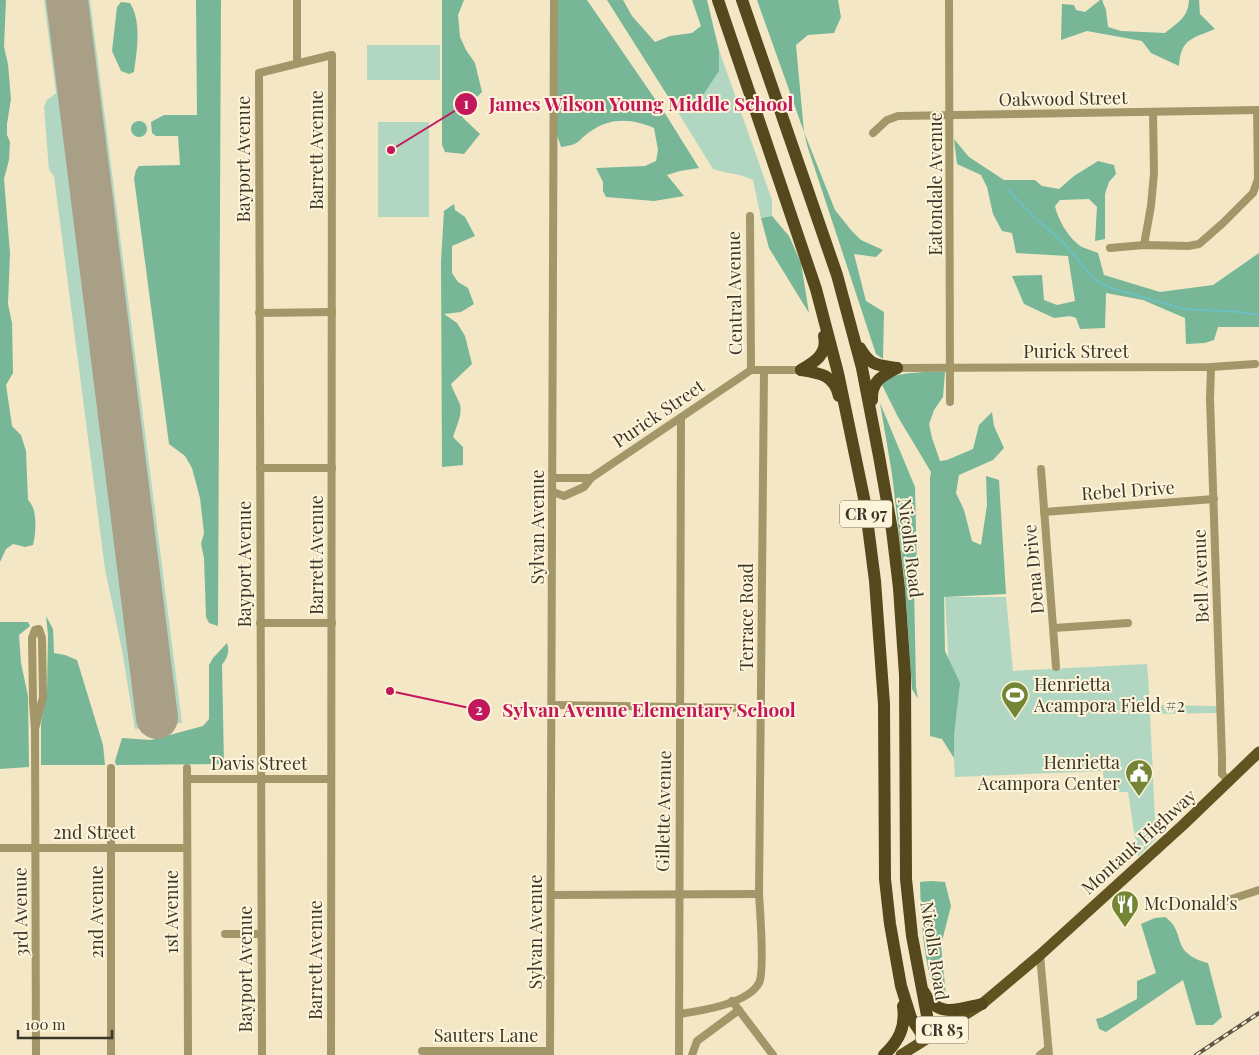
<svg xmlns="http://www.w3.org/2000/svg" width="1259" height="1055" font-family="'Playfair Display',serif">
	<rect width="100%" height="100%" fill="#f3e7c6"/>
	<g fill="#b1d7c2">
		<polygon points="44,0 90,0 182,723 135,729 122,650 105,569 54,176 49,170 44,107 47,100 56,93"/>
		<rect x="367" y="45" width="73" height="35"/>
		<path d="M719,50L772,200V216L761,218L753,180C739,173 727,174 713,169L669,98L690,100L703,95Z"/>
		<rect x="378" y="122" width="51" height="95"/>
		<polygon points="945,597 1006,597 1013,671 1147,664 1150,705 1218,706 1218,713 1150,714 1156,839 1138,857 1128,792 1105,792 1103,771 955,777"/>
	</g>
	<g fill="#77b797">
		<path d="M0,0H6L4,47L8,64L11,99L7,124V135L10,142L9,160L4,179L10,253L8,304L12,323L13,373L6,385L12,426L21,435L26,451L28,500C38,509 36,533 33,545L25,547L13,544L6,549L0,562Z"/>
		<polygon points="196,0 221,0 218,626 209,623 206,617 204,558 201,544 204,533 200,498 192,468 185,456 169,444 134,178 136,170 139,166 180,165 178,136 156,136 152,133 151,122 164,115 197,115"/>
		<polygon points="442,0 464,0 458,15 460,37 466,50 475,63 482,92 474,100 457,105 463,118 480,134 464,154 445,152 442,145"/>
		<path d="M557,0H587L666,115L699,168L680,171L667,175L684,196L654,201L606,197L603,191V182L596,168L645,166L656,161L658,150L654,128C632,119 612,117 591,131C576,141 582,144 561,147L557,135Z"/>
		<polygon points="607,0 623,0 632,16 655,42 670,36 692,33 701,26 692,0 707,0 719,50 719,71 703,95 690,100 669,98"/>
		<polygon points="757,0 838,0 841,17 834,33 808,35 796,45 804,132 835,210 851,230 861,240 883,250 876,257 854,254 866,301 884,312 883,359 876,354 807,145 804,132"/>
		<path d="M1100,0H1102L1106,10L1108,27L1121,31L1165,33C1178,22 1188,18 1189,0H1199L1200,14L1215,29C1192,39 1181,38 1179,66L1151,53L1142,41L1087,31L1061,40L1062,4L1074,5L1076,10L1085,12Z"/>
		<path d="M121,2L130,3C142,22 137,51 134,72L129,74L121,71L112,51L117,7Z"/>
		<circle cx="139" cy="129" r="8"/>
		<path d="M954,139L969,157L1004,180H1035L1042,186L1059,189L1074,176L1098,161L1114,165L1116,174L1109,182L1105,194V239L1095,241L1097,207L1089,199L1060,200L1055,206C1058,220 1069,239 1082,247C1087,249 1093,251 1098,253L1104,275L1160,292L1213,285L1259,253V327H1218L1214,340L1205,343L1186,344L1185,318L1143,300L1106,293L1105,328L1080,329L1076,318L1070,316L1054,318L1024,304L1012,276L1042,275L1044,300L1057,305L1075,301L1068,256L1016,253L1012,233L1002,231L993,214L987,187L981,175L957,164Z"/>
		<path d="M454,204L455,210L465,217L475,236L452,246V273L458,282L468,288L474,304L461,312L444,314L457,323L465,336L472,364L451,384C453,391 456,395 459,402C464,412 456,427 453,437L463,447V465L442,467L441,261L444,211Z"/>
		<polygon points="772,216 789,236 801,263 809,313 769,248 761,218"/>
		<path d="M924,372H945L943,397L934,410L929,424L932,438L940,461L947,460L973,449L979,425L992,412L994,426L1004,448L993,460L959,475L956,493L964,510L972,541L981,545L987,505L986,476L999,480L1006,594L944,597L945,651L960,683L954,735V758L942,739L930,736V478L931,472L898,417L882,385C891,372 909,374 924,372Z"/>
		<polygon points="880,403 915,487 917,572 914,583 916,687 918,699 912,689 905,585 892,474"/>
		<polygon points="46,616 53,629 54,653 65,655 77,660 103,745 105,765 41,765 41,724 47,690 48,635"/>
		<polygon points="0,622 28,622 30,626 19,635 21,663 28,696 29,767 0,769"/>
		<path d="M227,643C230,652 227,658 222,665L224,764L116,765L115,761L122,738L151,740L203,726L209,719V665L213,658Z"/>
		<path d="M931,881L945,882L951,906L941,945L946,996H937C923,964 921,918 920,882Z"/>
		<path d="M1165,917C1181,928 1176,941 1186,952C1192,958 1200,961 1208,963L1222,1017L1213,1025H1196L1183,980L1106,1032L1099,1029L1096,1019L1103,1017L1137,999V981L1156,973L1141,924L1155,918Z"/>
	</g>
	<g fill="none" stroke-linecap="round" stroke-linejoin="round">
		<polyline stroke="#6cbfc2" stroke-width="2" points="1008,190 1035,218 1064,243 1095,280 1111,288 1184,309 1240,312 1259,315"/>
		<polyline stroke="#a89f86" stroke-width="42" points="67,0 157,718"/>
		<g stroke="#a39669" stroke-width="8">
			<polyline points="297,0 297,63"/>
			<polyline points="949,0 950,402"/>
			<polyline points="873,133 887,120 898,116 1259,110"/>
			<polyline points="750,216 751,370"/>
			<polyline points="1144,245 1151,206 1154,173 1153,113"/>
			<polyline points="1110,248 1144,245 1188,246 1199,244 1223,223 1253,193 1258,179 1257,110"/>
			<polyline points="259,313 332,312"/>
			<polyline points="1211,367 1210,399 1222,758 1222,774 1230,782"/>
			<polyline points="897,368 1211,367 1255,364"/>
			<polyline points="260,468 332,468"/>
			<polyline points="1041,469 1056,667"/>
			<polyline points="591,478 751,370 801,370"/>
			<polyline points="553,492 564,496 584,487 591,478 553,478"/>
			<polyline points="1044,512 1214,499"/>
			<polyline points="260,623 332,623"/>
			<polyline points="1054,628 1128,623"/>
			<polyline points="552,705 745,708"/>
			<polyline points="35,730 33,702 32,638 35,630 39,629 42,638 43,697 35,729 36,1055"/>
			<polyline points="111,768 111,1055"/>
			<polyline points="187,768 188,1055"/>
			<polyline points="187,779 331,779"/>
			<polyline points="0,848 187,848"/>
			<polyline points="551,895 759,894"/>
			<polyline points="1204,908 1259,890"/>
			<polyline points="225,934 261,934"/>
			<polyline points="1040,955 1049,1055"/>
			<polyline points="732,1001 773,1055"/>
			<path d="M679,1014C700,1011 748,1004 759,983C765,971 760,911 759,894L764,371"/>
			<polyline points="422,1051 550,1051"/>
			<polyline points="262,1055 259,73 332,55 331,1055"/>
			<polyline points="550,1055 554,0"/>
			<polyline points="679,1055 681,418"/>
			<polyline points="692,1055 697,1041 739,1010"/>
			<polyline points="1040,1055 1048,1049"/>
		</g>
		<polyline stroke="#625421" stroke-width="11" points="901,1055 982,1004 1040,955 1183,825 1259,752"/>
		<g stroke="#55481c" stroke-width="12">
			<polyline points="718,0 816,289 838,373 865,503 875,581 884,704 885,879 890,924 901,986 911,1018 921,1033 929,1038"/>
			<polyline points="742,0 837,275 862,368 879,456 892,530 899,588 905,675 906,879 912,936 929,1026 929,1038"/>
			<path d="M860,348C870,366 877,365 897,368"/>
			<path d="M801,370C815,362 828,354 824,336"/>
			<path d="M801,370C820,373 834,375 839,396"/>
			<path d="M872,400C871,381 882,376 897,368"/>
			<path d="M924,992C937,1019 959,1009 982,1004"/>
			<path d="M884,1055C899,1041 906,1027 903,1006"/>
		</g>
		<g stroke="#5e5747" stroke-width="4">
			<polyline id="rail" points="1196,1055 1259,1013"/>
		</g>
		<use href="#rail" stroke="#fef4da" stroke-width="2" stroke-dasharray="5.5" stroke-linecap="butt"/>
	</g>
	<defs>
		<g id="stadium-pin" transform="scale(1.4375)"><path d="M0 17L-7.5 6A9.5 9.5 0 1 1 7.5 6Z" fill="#748635" stroke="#fef4da"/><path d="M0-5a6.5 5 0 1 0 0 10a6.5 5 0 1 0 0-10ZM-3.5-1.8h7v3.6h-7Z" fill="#fff"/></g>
		<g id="civic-pin" transform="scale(1.4375)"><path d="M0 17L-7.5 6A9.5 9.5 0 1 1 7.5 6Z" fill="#748635" stroke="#fef4da"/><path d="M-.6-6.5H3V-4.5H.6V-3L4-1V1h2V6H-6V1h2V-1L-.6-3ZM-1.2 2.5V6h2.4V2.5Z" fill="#fff"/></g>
		<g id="restaurant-pin" transform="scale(1.4375)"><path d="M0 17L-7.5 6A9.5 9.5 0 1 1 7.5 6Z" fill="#748635" stroke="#fef4da"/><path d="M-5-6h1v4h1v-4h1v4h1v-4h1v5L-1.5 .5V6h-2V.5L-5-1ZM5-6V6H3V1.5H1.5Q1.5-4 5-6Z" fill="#fff"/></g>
	</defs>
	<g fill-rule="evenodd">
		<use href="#stadium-pin" x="1015" y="695"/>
		<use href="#civic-pin" x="1139" y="773"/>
		<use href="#restaurant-pin" x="1125" y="904"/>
	</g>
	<g text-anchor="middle" stroke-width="4" stroke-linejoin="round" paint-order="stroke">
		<g fill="#fef4da" stroke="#766f5e" stroke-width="1">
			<rect x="840" y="500.5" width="52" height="27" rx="4"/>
			<rect x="916" y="1016.5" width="52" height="27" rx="4"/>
		</g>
		<g font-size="16" font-weight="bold" fill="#3b3629">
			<text x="866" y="520">CR 97</text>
			<text x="942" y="1036">CR 85</text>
		</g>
		<g font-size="18" fill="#3b3629" stroke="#fef4da">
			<text transform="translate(1063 99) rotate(-1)" y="6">Oakwood Street</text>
			<text transform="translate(317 150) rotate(-90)" y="6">Barrett Avenue</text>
			<text transform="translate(244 159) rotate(-90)" y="6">Bayport Avenue</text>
			<text transform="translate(936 184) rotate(-90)" y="6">Eatondale Avenue</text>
			<text transform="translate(735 293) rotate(-91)" y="6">Central Avenue</text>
			<text x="1076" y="358">Purick Street</text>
			<text transform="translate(659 414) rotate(-34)" y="6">Purick Street</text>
			<text transform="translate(1128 491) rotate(-4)" y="6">Rebel Drive</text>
			<text transform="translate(538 527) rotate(-90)" y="6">Sylvan Avenue</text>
			<text transform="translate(910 548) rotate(83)" y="6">Nicolls Road</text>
			<text transform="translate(317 555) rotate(-90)" y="6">Barrett Avenue</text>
			<text transform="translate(245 564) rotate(-90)" y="6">Bayport Avenue</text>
			<text transform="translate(1034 569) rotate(-95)" y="6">Dena Drive</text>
			<text transform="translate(1201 576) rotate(-92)" y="6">Bell Avenue</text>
			<text transform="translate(747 617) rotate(-90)" y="6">Terrace Road</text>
			<text x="259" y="770">Davis Street</text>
			<text transform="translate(664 811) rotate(-89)" y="6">Gillette Avenue</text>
			<text x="94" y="839">2nd Street</text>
			<text transform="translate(1139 842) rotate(-42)" y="6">Montauk Highway</text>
			<text transform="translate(21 912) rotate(-91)" y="6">3rd Avenue</text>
			<text transform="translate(97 912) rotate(-90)" y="6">2nd Avenue</text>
			<text transform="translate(172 912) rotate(-90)" y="6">1st Avenue</text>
			<text transform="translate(536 932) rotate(-90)" y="6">Sylvan Avenue</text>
			<text transform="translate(934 951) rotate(81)" y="6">Nicolls Road</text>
			<text transform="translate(316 960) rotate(-90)" y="6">Barrett Avenue</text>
			<text transform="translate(246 969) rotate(-90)" y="6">Bayport Avenue</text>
			<text x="486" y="1042">Sauters Lane</text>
		</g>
		<g font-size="18" fill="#3b3629" stroke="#fef4da" text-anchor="start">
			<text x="1034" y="691">Henrietta<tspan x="1034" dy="21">Acampora Field #2</tspan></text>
			<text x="1120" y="769" text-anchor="end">Henrietta<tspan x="1120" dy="21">Acampora Center</tspan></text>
			<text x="1144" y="910">McDonald's</text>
		</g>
	</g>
	<path fill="none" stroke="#c2185b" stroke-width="2" d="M391 150L466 104M390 691L479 710"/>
	<g fill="#c2185b" stroke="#fef4da" stroke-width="2">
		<circle cx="391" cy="150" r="5"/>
		<circle cx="390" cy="691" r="5"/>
		<circle cx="466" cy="104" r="12"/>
		<circle cx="479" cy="710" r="12"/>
	</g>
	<g font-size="15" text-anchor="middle" font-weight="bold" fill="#fff">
		<text x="466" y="109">1</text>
		<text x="479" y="715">2</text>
	</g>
	<g font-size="19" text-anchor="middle" font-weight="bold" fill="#c2185b" stroke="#fef4da" stroke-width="4" stroke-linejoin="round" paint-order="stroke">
		<text x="641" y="111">James Wilson Young Middle School</text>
		<text x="649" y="717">Sylvan Avenue Elementary School</text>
	</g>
	<path d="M18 1030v8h94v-8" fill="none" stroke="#3b3629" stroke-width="2.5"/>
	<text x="25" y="1030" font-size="15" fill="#3b3629" stroke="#fef4da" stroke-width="4" paint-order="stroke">100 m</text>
</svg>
